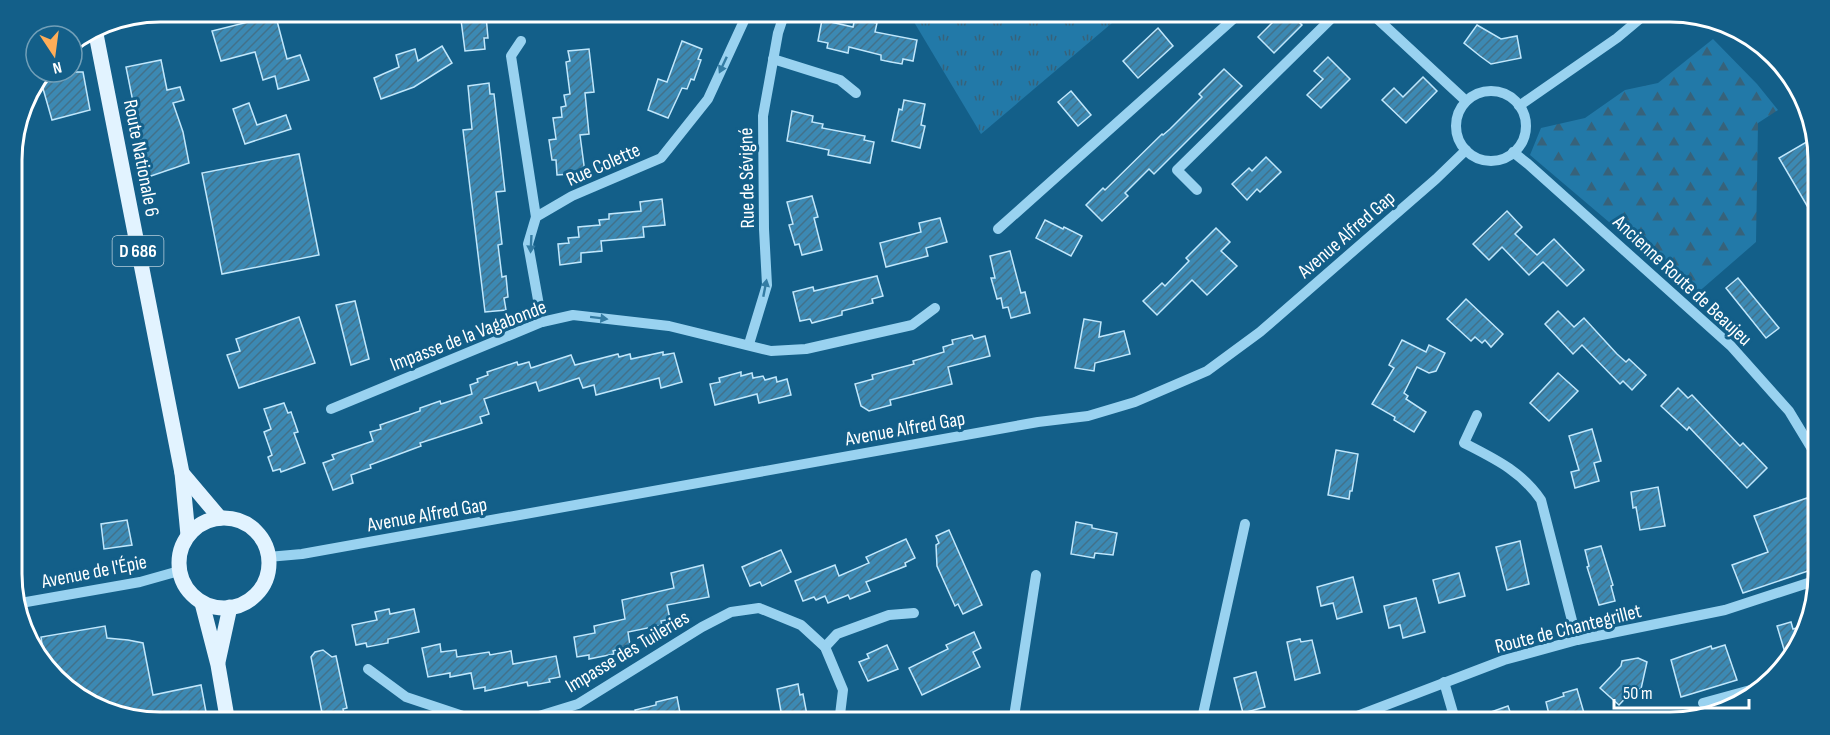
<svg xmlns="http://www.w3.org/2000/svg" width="1830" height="735" font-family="'Sofia Sans Condensed',sans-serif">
	<defs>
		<pattern id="grass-tufts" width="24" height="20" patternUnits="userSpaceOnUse" patternTransform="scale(1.5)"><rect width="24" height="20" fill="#2279a8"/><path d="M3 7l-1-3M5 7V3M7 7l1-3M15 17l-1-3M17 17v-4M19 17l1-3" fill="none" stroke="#37627a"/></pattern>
		<pattern id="forest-firs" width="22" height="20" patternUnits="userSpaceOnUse" patternTransform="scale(1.5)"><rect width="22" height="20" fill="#2279a8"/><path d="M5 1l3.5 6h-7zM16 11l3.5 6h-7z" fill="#37627a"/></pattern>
		<pattern id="building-hatch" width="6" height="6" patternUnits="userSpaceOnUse" patternTransform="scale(1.5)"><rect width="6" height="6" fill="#3c89b3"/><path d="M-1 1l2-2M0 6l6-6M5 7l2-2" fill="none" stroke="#42718a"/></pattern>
	</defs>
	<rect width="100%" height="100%" fill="#135f89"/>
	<polygon fill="url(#grass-tufts)" points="908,12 1125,12 981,134"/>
	<polygon fill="url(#forest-firs)" points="1713,39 1757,84 1778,110 1758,123 1756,242 1695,295 1530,155 1541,128 1585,118 1625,90 1658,83"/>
	<g fill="url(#building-hatch)" stroke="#c0e7fc" stroke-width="1.5">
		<polygon points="460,12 481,12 481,16 486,16 488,38 484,38 485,49 465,51"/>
		<polygon points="1283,12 1289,12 1302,25 1274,53 1258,37"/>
		<polygon points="276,17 287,59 300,55 309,80 278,89 275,76 263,80 255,52 221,61 212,31 256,20 256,22"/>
		<polygon points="855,18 877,23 875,32 917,40 913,61 903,59 902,64 891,62 881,60 881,55 849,47 848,53 827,48 828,43 818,41 822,20 853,27"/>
		<polygon points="1477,25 1501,39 1517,36 1521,58 1491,64 1480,56 1464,43"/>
		<polygon points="1158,28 1173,46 1138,78 1123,61"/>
		<polygon points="682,41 702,49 698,59 701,60 694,80 691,79 687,89 682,88 668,118 648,110 658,79 667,82"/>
		<polygon points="442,46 452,63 414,87 381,99 374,78 399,67 396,55 415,49 418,61"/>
		<polygon points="589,49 594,92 585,93 589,134 580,135 585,173 557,175 556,160 552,160 549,140 556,139 553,118 562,117 561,107 566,106 564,95 570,94 566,62 570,61 568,51"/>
		<polygon points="1328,57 1350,79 1321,108 1307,95 1323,79 1314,71"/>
		<polygon points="161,60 167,90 180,87 184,100 173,103 183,132 189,163 148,177 126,67"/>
		<polygon points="1224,69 1242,86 1154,174 1149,169 1125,193 1128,196 1102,221 1086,205 1103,188 1105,190 1162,134 1163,135 1170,129 1202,97 1199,94"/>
		<polygon points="45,72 83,72 90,110 52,120 40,78"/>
		<polygon points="1423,77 1437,91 1406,123 1382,100 1394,88 1403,97"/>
		<polygon points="489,83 490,94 494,94 505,191 496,192 502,244 498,245 502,277 506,276 508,297 504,298 506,310 485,312 463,130 472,129 468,86"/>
		<polygon points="1071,91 1091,115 1078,126 1058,102"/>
		<polygon points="904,100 925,104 921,125 925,126 920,148 892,141 899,109 902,110"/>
		<polygon points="249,103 257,125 286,115 291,129 245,144 233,109"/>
		<polygon points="792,111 813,116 812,122 823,124 822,128 865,136 864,140 874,142 870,163 828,155 829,150 787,141"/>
		<polygon points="1815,137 1817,141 1816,221 1779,158"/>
		<polygon points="299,154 319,255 222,274 202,173"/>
		<polygon points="1266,157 1281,172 1260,192 1257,189 1247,200 1232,184 1249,168 1252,171"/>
		<polygon points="812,196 818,217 814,218 822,250 802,255 799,244 795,245 789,225 793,224 787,202"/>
		<polygon points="662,199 665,225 643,227 644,237 601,241 602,251 581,253 581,262 560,265 558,244 569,243 568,238 579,237 578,227 600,225 599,220 609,219 609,214 641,211 640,202"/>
		<polygon points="1507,211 1522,227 1515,234 1537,255 1554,239 1584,270 1567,286 1543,262 1529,275 1502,247 1489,260 1473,244"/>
		<polygon points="940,218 947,242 926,248 928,256 886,267 880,243 921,232 919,223"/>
		<polygon points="1045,220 1063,229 1064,227 1082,236 1071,256 1036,238"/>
		<polygon points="1216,228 1230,242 1221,251 1237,266 1207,295 1192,280 1157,315 1143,301 1162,283 1165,286 1189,261 1186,258"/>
		<polygon points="1010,251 1021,293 1025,292 1030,313 1011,318 1008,307 1003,308 1001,298 997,299 991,278 995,278 990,256"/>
		<polygon points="877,276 883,296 872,299 873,303 842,311 842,315 812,323 810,319 800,321 793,292 813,287 814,291"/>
		<polygon points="1738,278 1779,328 1766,338 1726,288"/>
		<polygon points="1466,299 1503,334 1491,347 1485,340 1482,343 1475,337 1471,341 1447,319"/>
		<polygon points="355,301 369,359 351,365 336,305"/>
		<polygon points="1558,311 1574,327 1584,318 1617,354 1626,362 1629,359 1646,375 1632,390 1623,381 1620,384 1582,345 1573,354 1545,324"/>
		<polygon points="299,317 315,363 239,388 227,355 240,351 236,339"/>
		<polygon points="1084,319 1101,322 1099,337 1124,331 1130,354 1095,363 1094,371 1075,368"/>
		<polygon points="972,335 974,339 985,336 990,356 948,367 952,384 890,400 891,405 869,411 861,406 855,384 873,379 872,375 914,364 913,361 944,352 943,347 953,344 952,340"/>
		<polygon points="1402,340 1426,352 1429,345 1445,353 1436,371 1429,373 1417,367 1404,393 1408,396 1406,399 1426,412 1414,432 1394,420 1395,417 1372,404 1394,368 1389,365"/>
		<polygon points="663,352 663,355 674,353 682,382 661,388 659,378 596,395 594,385 583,388 579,378 539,391 536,382 484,399 489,414 480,417 482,423 420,443 421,446 370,465 371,468 351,475 353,483 333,490 323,463 334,459 332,455 373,441 370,432 381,429 380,425 420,411 420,408 440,401 441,404 472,394 470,385 478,382 477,379 488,375 487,372 517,362 518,365 529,362 531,368 571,355 575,365 618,354 619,357 630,354 631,359"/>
		<polygon points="741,372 741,376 752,373 753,378 763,376 765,380 776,377 777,382 787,379 791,395 759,403 757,394 715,405 710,384 720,382 719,378"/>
		<polygon points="1558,373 1578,391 1549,421 1530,403"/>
		<polygon points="1678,388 1688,398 1692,395 1740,446 1743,443 1767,468 1747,488 1689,427 1687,430 1661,406"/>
		<polygon points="284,403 288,413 291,412 298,432 294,433 305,463 281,472 280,469 273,471 268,457 272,455 264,432 271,429 264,409"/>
		<polygon points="1592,429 1601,461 1594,463 1599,481 1575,488 1571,472 1579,470 1569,436"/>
		<polygon points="1336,450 1358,454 1352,491 1350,491 1349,499 1328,495"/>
		<polygon points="1658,487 1665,526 1640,530 1636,507 1633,508 1631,492"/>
		<polygon points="1807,498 1812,512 1811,570 1743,593 1732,565 1768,552 1754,516"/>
		<polygon points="127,520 132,545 104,549 101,524"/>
		<polygon points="1076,522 1092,525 1092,528 1117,533 1113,555 1095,553 1094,558 1071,554"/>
		<polygon points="949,530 982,605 963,614 958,604 955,606 937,566 936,545 939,543 936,536"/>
		<polygon points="906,539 915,558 905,563 906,566 866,582 870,591 850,599 848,595 828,603 825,596 816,600 814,597 803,601 795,581 835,565 839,576 869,563 866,557"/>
		<polygon points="1520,541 1529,584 1507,590 1496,547"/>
		<polygon points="1601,546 1613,585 1611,586 1615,601 1599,605 1587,567 1589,566 1585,550"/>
		<polygon points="781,550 791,572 762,586 760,582 750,586 742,567"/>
		<polygon points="703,565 709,597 667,605 670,619 661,621 662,625 628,632 630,645 613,651 614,654 589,659 589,655 577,657 574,637 595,633 594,626 625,619 622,600 674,588 671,573"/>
		<polygon points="1459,573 1465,596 1439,603 1433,580"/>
		<polygon points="1353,577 1362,612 1337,619 1333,603 1321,606 1317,587"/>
		<polygon points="1416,598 1425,632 1403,638 1400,625 1389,628 1384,606"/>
		<polygon points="389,609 390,614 414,609 419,632 388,639 388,643 367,647 366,643 356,645 352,625 377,620 375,612"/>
		<polygon points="1791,622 1793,629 1808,625 1786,656 1777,626"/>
		<polygon points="105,626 107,638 128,640 143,643 153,695 201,685 206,712 178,718 179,723 160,723 112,715 49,672 45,665 41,637"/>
		<polygon points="974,632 981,648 973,652 980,667 922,695 909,668 948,649 946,645"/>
		<polygon points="1300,639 1301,642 1312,640 1320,673 1295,680 1287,642"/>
		<polygon points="440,644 441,652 456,650 457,657 489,652 490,655 511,651 513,664 556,656 560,677 549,679 550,682 528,686 527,682 485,691 485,687 474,689 471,673 450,677 450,673 428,677 422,648"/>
		<polygon points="887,645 898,669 868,681 859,662 869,658 867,654"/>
		<polygon points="1725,645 1737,680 1681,697 1671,660 1711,646 1712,649"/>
		<polygon points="323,650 332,657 336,656 347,708 343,709 345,720 324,723 311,657 315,652"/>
		<polygon points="1638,658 1647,662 1641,689 1635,688 1619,705 1600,688 1621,666 1622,661"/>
		<polygon points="1256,672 1265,707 1243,713 1234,678"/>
		<polygon points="798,684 800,695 803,694 807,715 804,716 805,723 783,723 777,689"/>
		<polygon points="1577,689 1584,713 1578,715 1579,719 1567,723 1551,723 1546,702 1564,696 1563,693"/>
		<polygon points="677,697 682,723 638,723 635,710 656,705 656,702"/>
		<polygon points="1508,706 1514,723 1468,723 1468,720"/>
	</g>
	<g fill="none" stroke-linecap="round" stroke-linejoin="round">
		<g stroke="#99d2f0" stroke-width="10">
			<polyline points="1370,12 1466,101"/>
			<polyline points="521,41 511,56 536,217"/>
			<polyline points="773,59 840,80 856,93"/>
			<circle cx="1491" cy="126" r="35"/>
			<polyline points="1519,106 1617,38 1648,12"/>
			<polyline points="1513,152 1528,164 1731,346 1789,411 1812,449"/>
			<polyline points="1197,190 1177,170 1338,12"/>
			<polyline points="998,229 1241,12"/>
			<polyline points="542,322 528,244 536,217 572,196 661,158 708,99 748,12"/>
			<polyline points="749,344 767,285 764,229 763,116 778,33 785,12"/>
			<polyline points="331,409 542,322 573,315 669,326 771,351 806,349 912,325 935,308"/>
			<path d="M1477,415L1464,443C1495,459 1521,471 1541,500L1577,640"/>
			<polyline points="268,557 302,554 1038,422 1088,416 1135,402 1207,371 1260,332 1436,179 1466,150"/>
			<polyline points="15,591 17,604"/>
			<polyline points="15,604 140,582 179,571"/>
			<polyline points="825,647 837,634 889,615 914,613"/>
			<polyline points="368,669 406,697 469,718 526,720 578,704 702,627 731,612 759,608 801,625 825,647 843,690 839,723"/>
			<polyline points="1444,682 1456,723"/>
			<polyline points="1703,703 1765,686"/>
			<polyline points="1013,723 1036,575"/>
			<polyline points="1201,723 1245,524"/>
			<polyline points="1339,723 1504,660 1577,640 1725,610 1811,582"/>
		</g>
		<g stroke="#e2f3ff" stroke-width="15">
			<polyline points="95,29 182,473 188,535"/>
			<polyline points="182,473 220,518"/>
			<circle cx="224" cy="563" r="45"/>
			<polyline points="202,603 218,665 228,723"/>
			<polyline points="218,662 230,607"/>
		</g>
	</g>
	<defs><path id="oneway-solid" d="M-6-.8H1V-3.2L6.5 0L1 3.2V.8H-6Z" transform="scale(1.5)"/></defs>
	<g fill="#347ca3">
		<use href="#oneway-solid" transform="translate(723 65) rotate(115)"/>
		<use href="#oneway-solid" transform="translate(531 244) rotate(93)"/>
		<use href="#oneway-solid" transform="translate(765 288) rotate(-79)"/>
		<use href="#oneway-solid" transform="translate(599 318) rotate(7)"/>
	</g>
	<g text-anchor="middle" stroke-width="6" stroke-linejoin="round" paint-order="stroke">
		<rect fill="#135f89" stroke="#b8cfdc" stroke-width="1.5" x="112.5" y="236" width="51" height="30" rx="4.5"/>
		<g font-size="18" font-weight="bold" fill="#fff">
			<text x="138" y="257">D 686</text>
		</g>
		<g font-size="20" fill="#fff" stroke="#135f89">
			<text transform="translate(142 158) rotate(79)" y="7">Route Nationale 6</text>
			<text transform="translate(603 164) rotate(-24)" y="7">Rue Colette</text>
			<text transform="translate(746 178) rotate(-91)" y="7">Rue de Sévigné</text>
			<text transform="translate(1346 234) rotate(-41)" y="7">Avenue Alfred Gap</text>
			<text transform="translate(1683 280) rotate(43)" y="7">Ancienne Route de Beaujeu</text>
			<text transform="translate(468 335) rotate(-21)" y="7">Impasse de la Vagabonde</text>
			<text transform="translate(905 428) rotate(-10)" y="7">Avenue Alfred Gap</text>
			<text transform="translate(427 514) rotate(-10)" y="7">Avenue Alfred Gap</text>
			<text transform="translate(94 571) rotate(-11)" y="7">Avenue de l'Épie</text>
			<text transform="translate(1568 628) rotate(-14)" y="7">Route de Chantegrillet</text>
			<text transform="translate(627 651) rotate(-31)" y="7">Impasse des Tuileries</text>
		</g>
	</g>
	<path d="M0 0H1830V735H0ZM160 22H1670A138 138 0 0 1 1808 160V574A138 138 0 0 1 1670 712H160A138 138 0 0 1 22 574V160A138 138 0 0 1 160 22Z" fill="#135f89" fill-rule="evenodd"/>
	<path fill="none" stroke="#fff" stroke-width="3" d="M160 22H1670A138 138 0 0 1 1808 160V574A138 138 0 0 1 1670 712H160A138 138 0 0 1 22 574V160A138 138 0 0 1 160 22Z"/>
	<g transform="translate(54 54) rotate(167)"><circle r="28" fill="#135f89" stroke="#719fb8" stroke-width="1.5"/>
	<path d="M0-4.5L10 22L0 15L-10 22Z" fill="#ffad58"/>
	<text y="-9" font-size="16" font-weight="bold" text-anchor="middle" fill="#ffffff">N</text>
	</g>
	<path d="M1614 699v9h135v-9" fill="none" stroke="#ffffff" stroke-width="3"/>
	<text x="1623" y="699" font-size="18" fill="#ffffff" stroke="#135f89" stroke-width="4.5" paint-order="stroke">50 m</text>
</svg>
